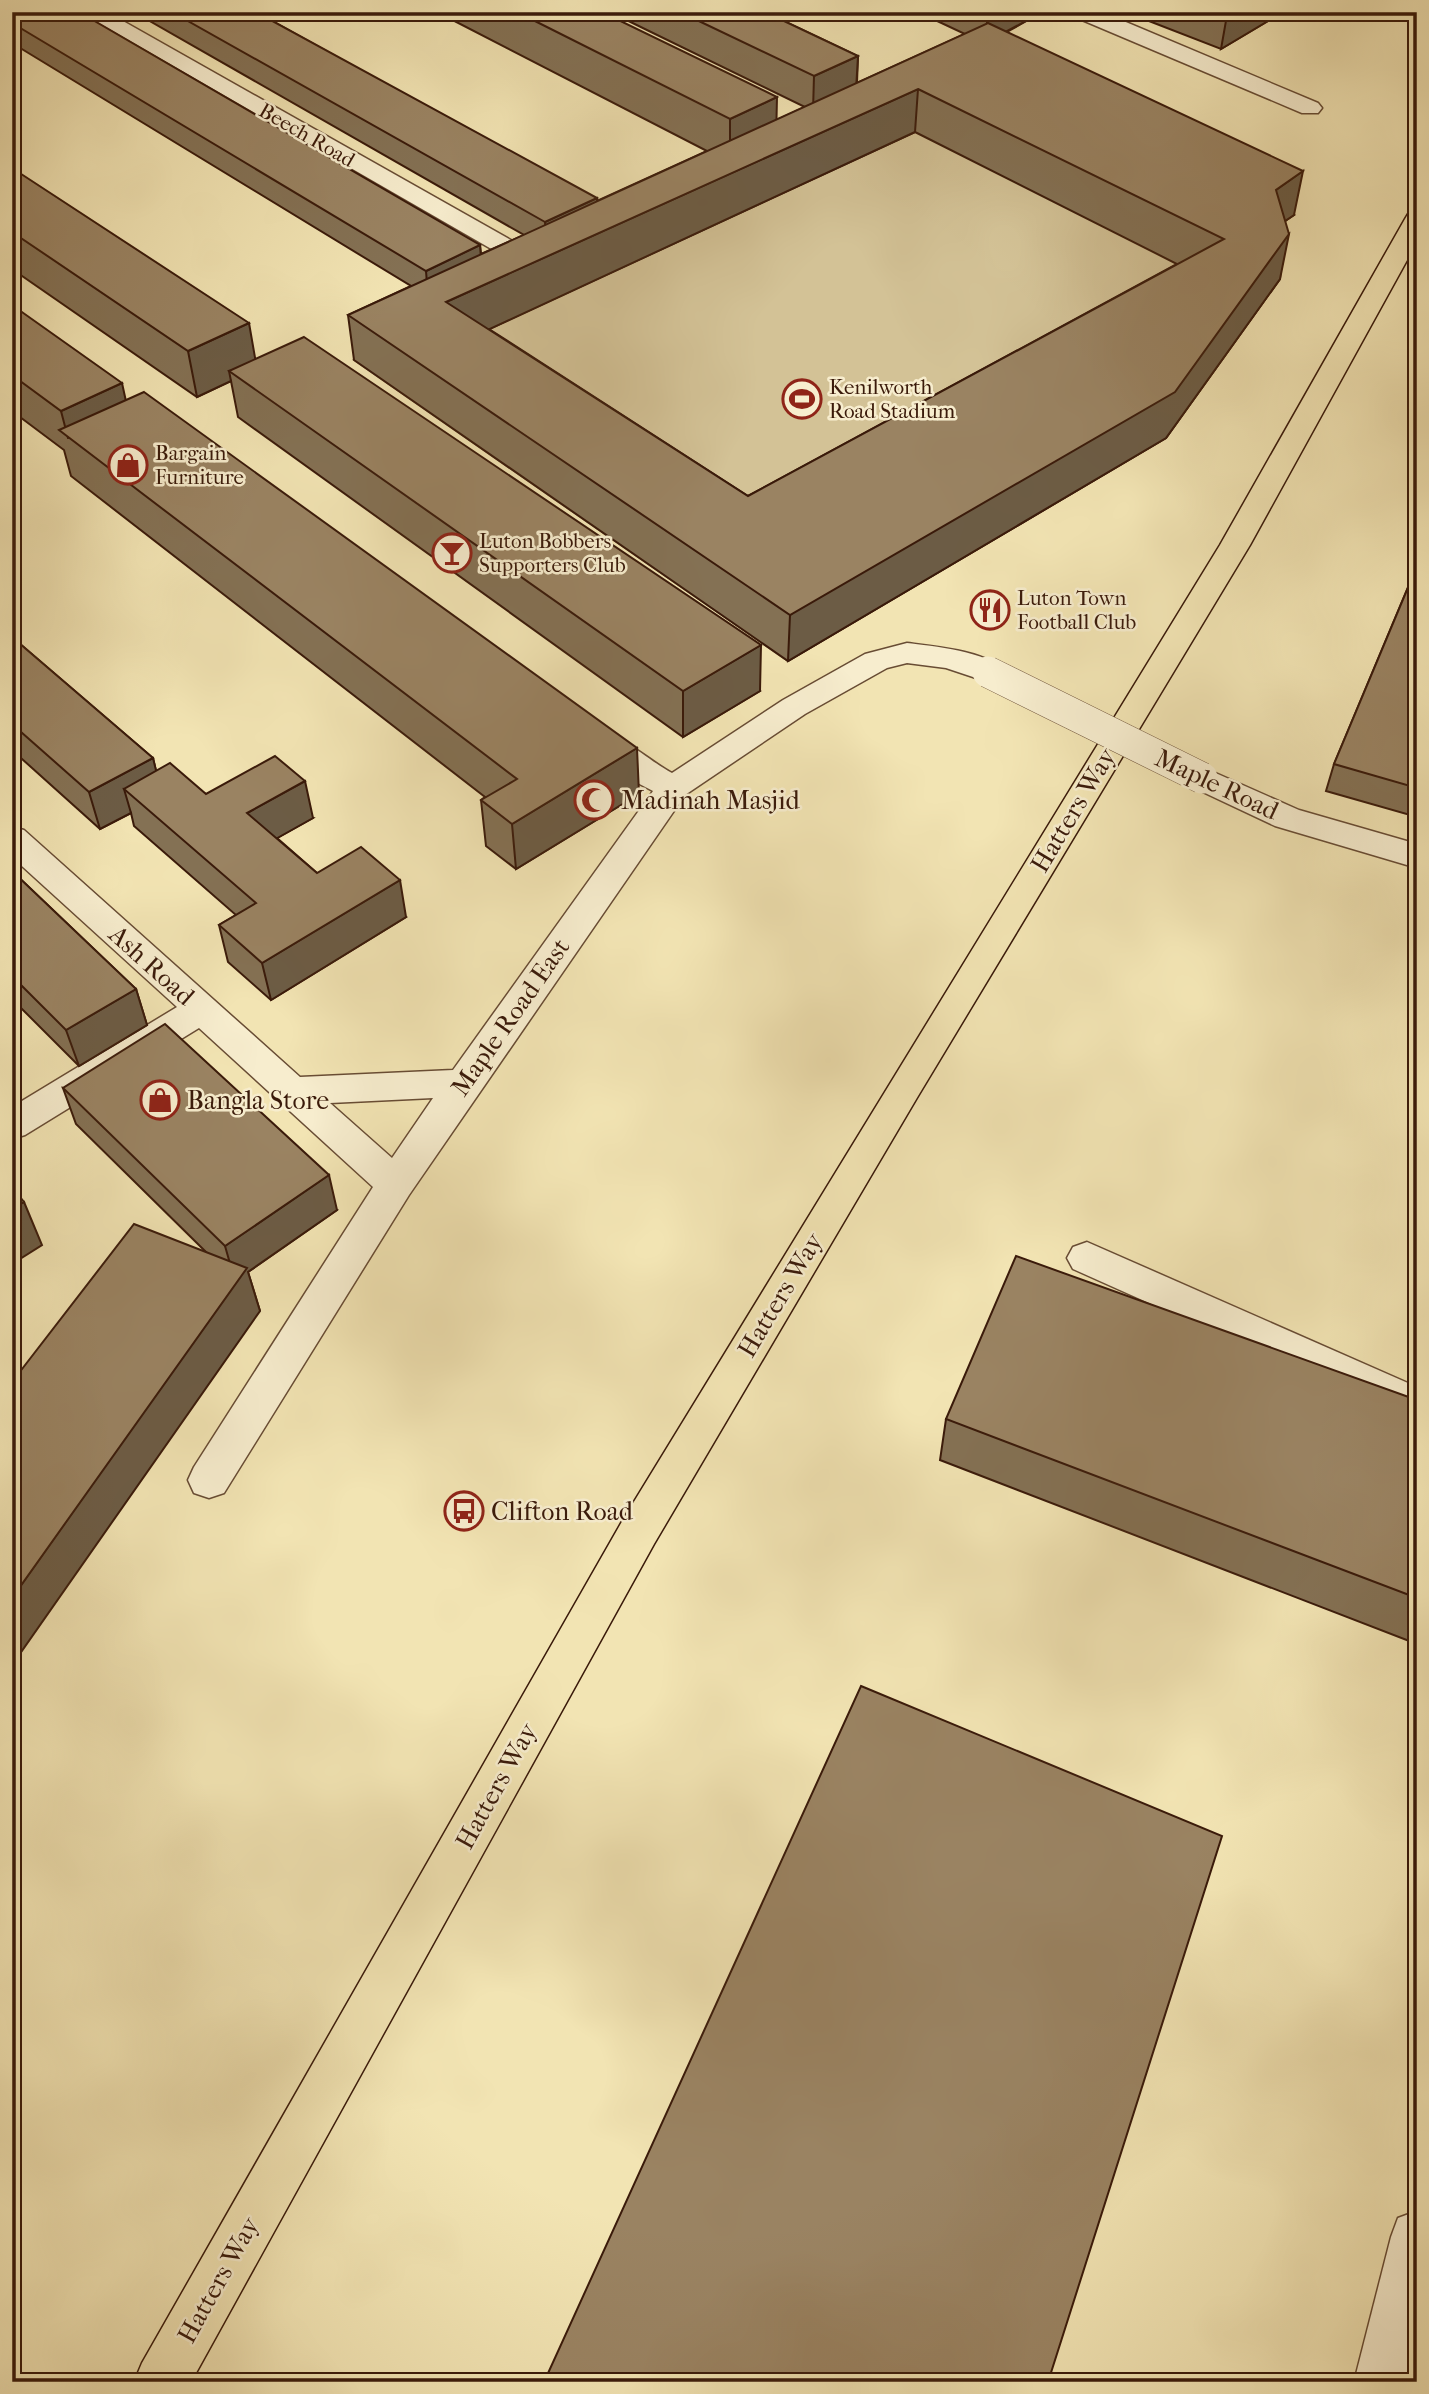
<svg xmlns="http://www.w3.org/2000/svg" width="1429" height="2394" font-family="'IM FELL French Canon',serif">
	<rect width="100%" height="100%" fill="#f2e4b3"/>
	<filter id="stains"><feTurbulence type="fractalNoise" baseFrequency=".00286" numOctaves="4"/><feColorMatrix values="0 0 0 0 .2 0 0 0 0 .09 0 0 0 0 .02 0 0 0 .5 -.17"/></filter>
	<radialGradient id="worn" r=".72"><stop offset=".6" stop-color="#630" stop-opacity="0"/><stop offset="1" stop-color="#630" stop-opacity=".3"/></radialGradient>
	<polygon fill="#d3c296" stroke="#866e50" stroke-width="2" points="984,66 1294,215 1267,234 1280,279 1166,438 788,661 354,360"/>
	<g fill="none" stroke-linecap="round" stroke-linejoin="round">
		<g stroke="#684c34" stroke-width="3">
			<g id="minor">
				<polygon points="80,12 107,12 532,252 536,257 532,262 514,262"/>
				<polygon points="1072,12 1102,12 1318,103 1322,108 1318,113 1302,113 1075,17"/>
				<path d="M907,643C931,646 990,651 1004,672L999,679L988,682L946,668L907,663L887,668L805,714L685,795L409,1195L224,1493L209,1498L194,1493L188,1480L194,1467L373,1187L199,1028L25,1135L12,1139V1107L177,1007L12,857V827L24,830L300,1077L453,1070L653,791L626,777L584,745L579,738L584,731C610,723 647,760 672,773L783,700L865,654ZM433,1098L392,1158L330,1103Z"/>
				<polygon points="1202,767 1299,810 1417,844 1417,868 1275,826 1190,786 1186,778 1190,770"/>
				<polygon points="1087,1242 1417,1387 1417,1423 1073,1269 1067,1258 1073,1247"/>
				<polygon points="1417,2211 1417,2348 1409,2382 1354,2382 1391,2237 1398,2218"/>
			</g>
		</g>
		<g stroke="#3a1a0a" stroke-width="3">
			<polygon id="major" points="1417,212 1417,242 1250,545 918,1096 654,1544 191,2382 134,2382 142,2363 624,1518 1220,545 1405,219 1408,214"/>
		</g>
		<use href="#minor" fill="#f7edce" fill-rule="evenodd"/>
		<use href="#major" fill="#f2e4b3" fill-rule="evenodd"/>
		<g stroke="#684c34" stroke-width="32" stroke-linecap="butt">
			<polyline id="minor-bridge" points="988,672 1202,778"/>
		</g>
		<use href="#minor-bridge" stroke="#f7edce" stroke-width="31"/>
	</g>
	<g fill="#847154" stroke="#3a1a0a" stroke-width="2" fill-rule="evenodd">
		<path d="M12,12L480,245L481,254L524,235L134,12H256L597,201L707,151L437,12H602L777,120L805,107L610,12H765L858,56L857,83L965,34L918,12H1037V15L1007,32L1294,215L1285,221L1280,279L1166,438L788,661L354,360L348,315L411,286L12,43ZM915,132L1177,264L748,496L489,329Z"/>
		<polygon points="1136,12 1283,12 1221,49 1136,16"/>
		<polygon points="12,168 256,359 760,691 683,737 238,417 231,381 197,397 12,269"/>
		<polygon points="12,305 126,400 639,794 516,869 486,846 481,800 485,797 71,476 64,450 12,411"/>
		<polygon points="1417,566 1417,817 1326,791 1334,764"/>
		<polygon points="12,637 153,758 156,771 206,794 313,818 277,838 317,873 406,917 271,1000 228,962 219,925 236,915 134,826 131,813 100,829 12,750"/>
		<polygon points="12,871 136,989 147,1025 79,1066 12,999"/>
		<polygon points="63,1088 337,1210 248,1272 260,1311 206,1252 76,1124"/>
		<polygon points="1417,1400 1417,1644 940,1460 946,1419"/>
	</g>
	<g fill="#6c5c45" stroke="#3a1a0a" stroke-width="2">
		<polygon points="988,12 1037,12 1037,15 985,43"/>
		<polygon points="1232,12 1283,12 1221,49 1227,15"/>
		<polygon points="858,56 856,90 813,111 814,76"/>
		<polygon points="918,89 915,132 451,347 446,302"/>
		<polygon points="777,97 776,141 730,163 730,119"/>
		<polygon points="1303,171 1294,215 1266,234 1276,190"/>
		<polygon points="597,198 598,223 547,247 545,222"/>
		<polygon points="1289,234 1280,279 1166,438 788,661 790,615"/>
		<polygon points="480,245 482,271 428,296 426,271"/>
		<polygon points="249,323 257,369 229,371 231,381 197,397 188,351"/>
		<polygon points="122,383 132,429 68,438 61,411"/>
		<polygon points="761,645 760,691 683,737 683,691"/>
		<polygon points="637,748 639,794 516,869 512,824"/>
		<polygon points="153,758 162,795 124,789 131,813 100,829 89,792"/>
		<polygon points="305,781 313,818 256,850 247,813"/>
		<polygon points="400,880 406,917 271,1000 262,963"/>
		<polygon points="136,989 147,1025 79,1066 66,1030"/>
		<polygon points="329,1175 337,1210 248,1272 260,1311 12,1665 12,1598 235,1281 225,1246"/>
		<polygon points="24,1202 42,1245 12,1264 12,1209"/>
	</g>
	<g fill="#9a8362" stroke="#3a1a0a" stroke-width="2" fill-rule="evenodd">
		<polygon points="12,12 79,12 480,245 426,271 12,23"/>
		<polygon points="172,12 256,12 597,198 545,222"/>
		<polygon points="517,12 602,12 777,97 730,119"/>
		<polygon points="680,12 765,12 858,56 814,76"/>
		<polygon points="1220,12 1232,12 1227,15"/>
		<path d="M988,23L1303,171L1276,190L1289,234L1175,392L790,615L348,315ZM918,89L1224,239L748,496L446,302Z"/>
		<polygon points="12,168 249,323 188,351 12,232"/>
		<polygon points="12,305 122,383 61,411 12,375"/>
		<polygon points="304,337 761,645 683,691 229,371"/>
		<polygon points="144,392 637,748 512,824 481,800 517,779 59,430"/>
		<polygon points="1417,566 1417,788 1334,764"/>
		<polygon points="12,637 153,758 89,792 12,724"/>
		<polygon points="275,756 305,781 247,813 317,873 361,847 400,880 262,963 219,925 256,903 124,789 170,763 206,794"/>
		<polygon points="12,871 136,989 66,1030 12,976"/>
		<polygon points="165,1024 329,1175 225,1246 63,1088"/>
		<polygon points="12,1187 24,1202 12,1209"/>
		<polygon points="134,1224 247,1268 12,1598 12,1382"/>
		<polygon points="1016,1256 1417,1400 1417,1598 946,1419"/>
		<polygon points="861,1686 1222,1836 1048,2382 544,2382"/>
	</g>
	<defs>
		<g id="stadium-ring" transform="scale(2.0125)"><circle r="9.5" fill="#f7edce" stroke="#8f2418" stroke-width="1.5"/><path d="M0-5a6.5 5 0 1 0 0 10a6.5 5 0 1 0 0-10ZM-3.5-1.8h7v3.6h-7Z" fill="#8f2418"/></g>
		<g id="shop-ring" transform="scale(2.0125)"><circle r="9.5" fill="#f7edce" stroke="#8f2418" stroke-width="1.5"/><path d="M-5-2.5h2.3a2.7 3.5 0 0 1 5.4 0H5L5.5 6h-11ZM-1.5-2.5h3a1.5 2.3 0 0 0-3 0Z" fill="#8f2418"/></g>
		<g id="bar-ring" transform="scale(2.0125)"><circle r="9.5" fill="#f7edce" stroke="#8f2418" stroke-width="1.5"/><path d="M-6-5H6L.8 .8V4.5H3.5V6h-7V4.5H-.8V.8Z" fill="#8f2418"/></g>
		<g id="restaurant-ring" transform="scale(2.0125)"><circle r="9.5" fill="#f7edce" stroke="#8f2418" stroke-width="1.5"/><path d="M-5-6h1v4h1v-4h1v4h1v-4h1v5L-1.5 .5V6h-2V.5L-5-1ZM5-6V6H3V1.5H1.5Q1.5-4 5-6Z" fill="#8f2418"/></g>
		<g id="mosque-ring" transform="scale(2.0125)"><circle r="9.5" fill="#f7edce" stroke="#8f2418" stroke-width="1.5"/><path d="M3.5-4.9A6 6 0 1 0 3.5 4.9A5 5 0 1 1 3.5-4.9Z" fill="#8f2418"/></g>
		<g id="bus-ring" transform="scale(2.0125)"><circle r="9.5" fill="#f7edce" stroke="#8f2418" stroke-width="1.5"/><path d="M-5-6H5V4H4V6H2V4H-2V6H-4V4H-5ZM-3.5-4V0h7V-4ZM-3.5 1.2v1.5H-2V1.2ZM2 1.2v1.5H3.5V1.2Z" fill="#8f2418"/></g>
	</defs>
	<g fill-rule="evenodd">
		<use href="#stadium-ring" x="802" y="399"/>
		<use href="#shop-ring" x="128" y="465"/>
		<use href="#bar-ring" x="452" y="553"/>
		<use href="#restaurant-ring" x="990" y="610"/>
		<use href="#mosque-ring" x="594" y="800"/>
		<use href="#shop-ring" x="160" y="1100"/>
		<use href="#bus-ring" x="464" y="1511"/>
	</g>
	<g text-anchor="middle" stroke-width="5" stroke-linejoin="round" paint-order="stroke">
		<g font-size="21" fill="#3a1a0a" stroke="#f7edce">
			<text transform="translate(307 135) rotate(30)" y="7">Beech Road</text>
		</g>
		<g font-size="21" fill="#3a1a0a" stroke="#f7edce" text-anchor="start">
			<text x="829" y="394">Kenilworth<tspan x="829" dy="24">Road Stadium</tspan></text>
			<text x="155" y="460">Bargain<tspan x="155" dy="24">Furniture</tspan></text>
			<text x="479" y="548">Luton Bobbers<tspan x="479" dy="24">Supporters Club</tspan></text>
			<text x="1017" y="605">Luton Town<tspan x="1017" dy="24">Football Club</tspan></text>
		</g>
		<g font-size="26" fill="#3a1a0a" stroke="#f7edce">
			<text transform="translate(1217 784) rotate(25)" y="9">Maple Road</text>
			<text transform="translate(1073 810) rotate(-59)" y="9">Hatters Way</text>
			<text transform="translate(152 965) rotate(42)" y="9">Ash Road</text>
			<text transform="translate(510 1017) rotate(-55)" y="9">Maple Road East</text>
			<text transform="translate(780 1295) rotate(-59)" y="9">Hatters Way</text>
			<text transform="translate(496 1786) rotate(-61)" y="9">Hatters Way</text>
			<text transform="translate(218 2280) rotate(-61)" y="9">Hatters Way</text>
		</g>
		<g font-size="26" fill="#3a1a0a" stroke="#f7edce" text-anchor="start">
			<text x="621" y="809">Madinah Masjid</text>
			<text x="187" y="1109">Bangla Store</text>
			<text x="491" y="1520">Clifton Road</text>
		</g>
	</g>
	<rect width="1429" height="2394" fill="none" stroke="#f2e4b3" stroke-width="42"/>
	<rect x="14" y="14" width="1401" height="2366" fill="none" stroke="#3a1a0a" stroke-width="3.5"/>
	<rect x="21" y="21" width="1387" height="2352" fill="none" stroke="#3a1a0a" stroke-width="2"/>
	<rect width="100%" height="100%" filter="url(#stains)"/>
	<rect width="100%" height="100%" fill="url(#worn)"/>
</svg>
